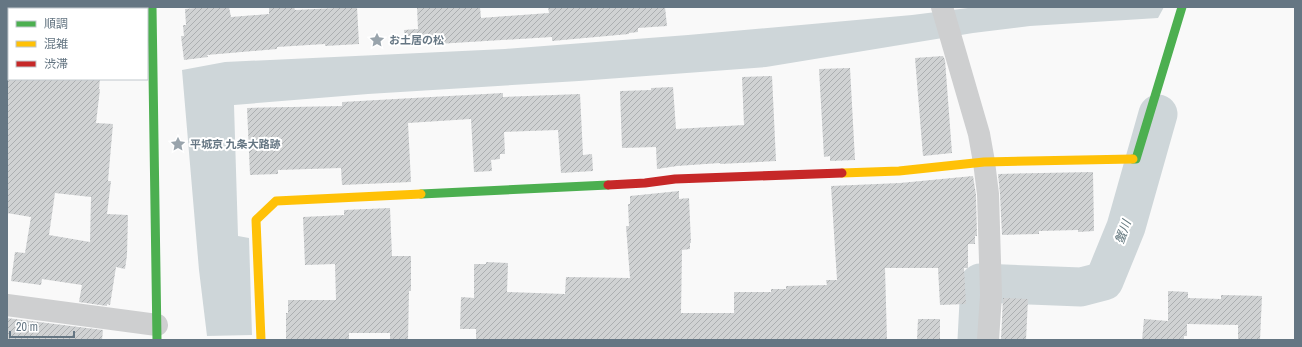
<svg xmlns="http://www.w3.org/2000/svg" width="1302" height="347" font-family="'Archivo Narrow','Noto Sans JP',sans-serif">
	<defs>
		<pattern id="building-hatch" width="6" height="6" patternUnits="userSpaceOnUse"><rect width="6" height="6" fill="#d0d2d3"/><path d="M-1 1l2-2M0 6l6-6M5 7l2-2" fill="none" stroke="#acafb1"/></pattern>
	</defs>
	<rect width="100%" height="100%" fill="#f9f9f9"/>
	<polygon fill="#ced6d9" points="976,7 1164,7 1158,18 1030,26 973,33 766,67 579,81 368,94 234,105 238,236 249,238 252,335 207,336 199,270 182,70 225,62 505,49 688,35 912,15"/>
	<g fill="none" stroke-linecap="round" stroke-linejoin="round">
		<polyline stroke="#ced6d9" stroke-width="39" points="977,340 980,283 1081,287 1104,281 1126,227 1158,114"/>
	</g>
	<g fill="url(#building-hatch)" fill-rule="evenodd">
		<polygon points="206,7 229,7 231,17 269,14 269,7 294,7 295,10 357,7 359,44 325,46 325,44 277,47 277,49 207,55 208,57 184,60 181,36 184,36 183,25 186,25 185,9"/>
		<polygon points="417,7 480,7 481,18 549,13 548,7 665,7 667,26 638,28 638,32 629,33 629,34 552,41 552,37 405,46 404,30 418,29"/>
		<polygon points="943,56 945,60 952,153 923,156 915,58"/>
		<polygon points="850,68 855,160 830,161 830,156 824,157 819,69"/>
		<polygon points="772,76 776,161 720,164 720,163 677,166 657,169 656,147 622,148 620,91 651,90 651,88 673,87 676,129 744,125 742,77"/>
		<path d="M7,79H100L99,89H100L96,123L113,124L108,181H111L107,214L128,215L127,255L125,269L116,267L110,305L107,304V306L79,302L82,285L42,279L41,285L11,281L15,252L25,253L31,217L7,213ZM55,193L91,197L90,242L49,235Z"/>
		<polygon points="503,93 503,97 580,94 583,155 592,154 593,171 561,173 558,130 504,132 505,154 500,154 500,159 491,160 492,171 474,172 471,119 408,123 411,182 342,185 341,168 278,170 278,174 250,175 247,108 342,106 342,102"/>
		<polygon points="1093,172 1094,231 1078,232 1078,230 1039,231 1039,234 1002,235 1000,194 998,174"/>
		<polygon points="973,176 976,195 977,236 975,236 975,244 968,244 968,268 964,268 966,304 940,305 938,268 885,268 887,340 476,340 476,329 460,329 461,297 474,298 474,264 486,264 486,262 508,263 507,292 565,294 566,277 630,278 626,226 629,226 628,204 630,204 630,196 679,191 679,199 689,198 691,243 690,243 690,249 682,250 681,313 734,313 734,292 771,292 771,289 786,289 786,286 827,285 826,280 837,280 831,186 900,183"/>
		<polygon points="390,208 392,256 411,256 411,291 409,291 408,340 390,340 390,333 349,333 349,340 286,340 286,313 288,313 288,300 336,300 335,264 305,265 303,217 344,215 344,210"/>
		<polygon points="1168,291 1188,292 1188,298 1221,299 1221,295 1262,296 1260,340 1238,340 1238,325 1187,324 1187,336 1184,336 1184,340 1142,340 1144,319 1168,321"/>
		<polygon points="1003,298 1028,299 1026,340 1001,340"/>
		<polygon points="7,318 103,330 102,340 7,340"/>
		<polygon points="918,319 940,319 940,340 917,340"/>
	</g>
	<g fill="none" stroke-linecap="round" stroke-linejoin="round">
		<g stroke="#cecfd0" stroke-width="22">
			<polyline points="942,7 979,134 984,162 988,194 991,295 988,340"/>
			<polyline points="7,15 9,14"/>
			<polyline points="7,305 157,325"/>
		</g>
		<g stroke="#4caf50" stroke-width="9">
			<polyline points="152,7 157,340"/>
			<polyline points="1133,159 1136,159 1182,7"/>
			<polyline points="421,194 608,185"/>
		</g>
		<g stroke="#ffc107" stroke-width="9">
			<polyline points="842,173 899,171 984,162 1133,159"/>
			<polyline points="261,340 256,220 276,201 421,194"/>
		</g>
		<polyline stroke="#c62828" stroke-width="9" points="608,185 645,183 675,179 842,173"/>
	</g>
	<defs>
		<g id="sight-bare" transform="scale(1.2)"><path d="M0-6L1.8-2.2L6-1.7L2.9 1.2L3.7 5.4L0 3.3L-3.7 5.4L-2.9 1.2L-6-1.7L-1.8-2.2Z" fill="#99a4ac" stroke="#fff" stroke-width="2.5" paint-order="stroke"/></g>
	</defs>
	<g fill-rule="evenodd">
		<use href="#sight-bare" x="377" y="40"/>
		<use href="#sight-bare" x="178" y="144"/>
	</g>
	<g text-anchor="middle" stroke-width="4" stroke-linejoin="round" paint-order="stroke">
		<g font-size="11" font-weight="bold" fill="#657683" stroke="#fff" text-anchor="start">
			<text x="389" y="44">お土居の松</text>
			<text x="190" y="148">平城京 九条大路跡</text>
		</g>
		<g font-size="12" font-style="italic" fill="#60757c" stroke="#fff">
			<text transform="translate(1123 232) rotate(-70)" y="4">蟹川</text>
		</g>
	</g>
	<rect width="1302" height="347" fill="none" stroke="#657683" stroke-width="16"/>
	<rect x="8" y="8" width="140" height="72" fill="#ffffff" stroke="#c1c8cd"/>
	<rect x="16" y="21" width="20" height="6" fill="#4caf50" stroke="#c1c8cd"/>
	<text x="44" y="28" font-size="12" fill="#657683">順調</text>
	<rect x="16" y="41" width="20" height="6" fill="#ffc107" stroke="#c1c8cd"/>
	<text x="44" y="48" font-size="12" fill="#657683">混雑</text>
	<rect x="16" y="61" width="20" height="6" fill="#c62828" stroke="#c1c8cd"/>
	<text x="44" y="68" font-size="12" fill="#657683">渋滞</text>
	<path d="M10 331v6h64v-6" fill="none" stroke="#657683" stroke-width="2"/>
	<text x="16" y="331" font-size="12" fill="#657683" stroke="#ffffff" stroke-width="3" paint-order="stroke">20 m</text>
</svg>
